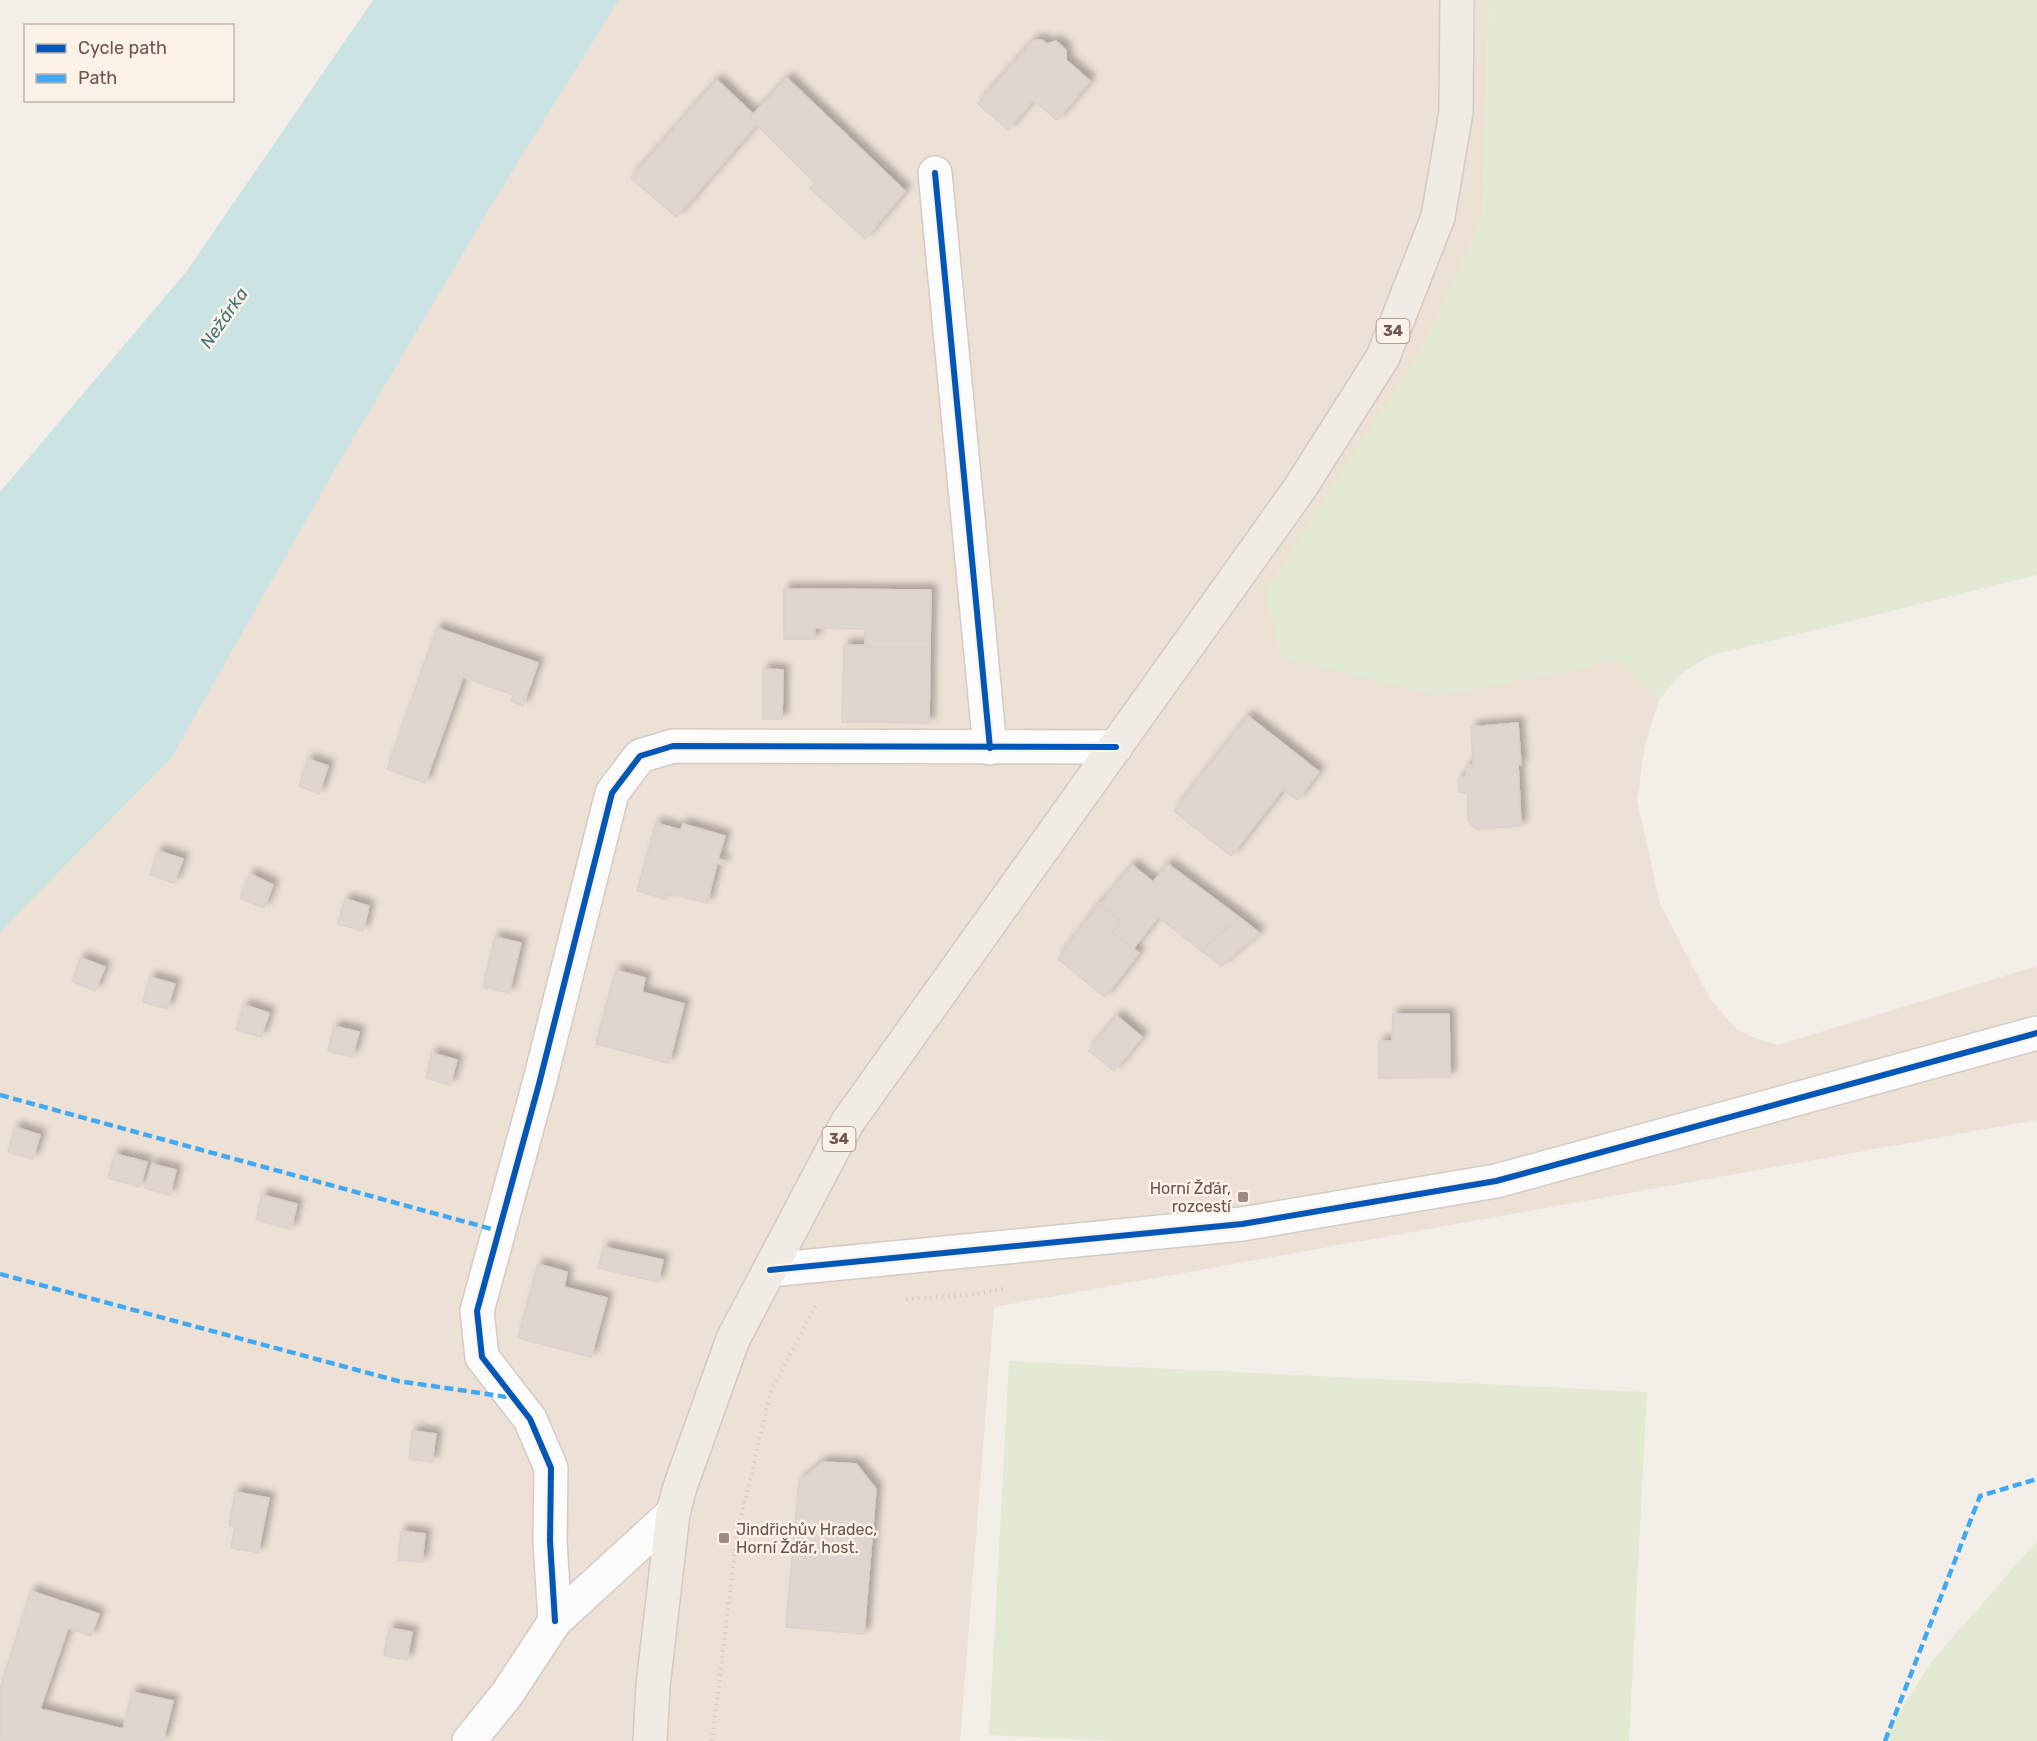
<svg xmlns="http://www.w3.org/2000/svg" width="2037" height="1741" font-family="Rubik,sans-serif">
	<defs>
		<filter id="shadow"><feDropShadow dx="5.5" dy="-5.5" stdDeviation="3" flood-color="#0004"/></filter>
	</defs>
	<rect width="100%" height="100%" fill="#f4eee8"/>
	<polygon fill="#ede0d5" points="619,0 1489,0 1482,218 1423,347 1438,696 1618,661 1659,700 1645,745 1637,800 1660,904 1710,999 1737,1030 1755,1038 1778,1045 2037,966 2037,1120 994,1307 960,1741 0,1741 0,932 172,757 336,468 499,193"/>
	<g fill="#e3ead3">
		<polygon points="1489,0 2037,0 2037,575 1709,656 1681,674 1659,700 1618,661 1438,696 1281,658 1265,591 1423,347 1482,218"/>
		<polygon points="1009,1361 1647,1392 1629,1741 1115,1741 989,1735"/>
		<polygon points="2037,1541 2037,1741 1882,1741 1931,1662"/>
	</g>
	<polygon fill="#cbe4e3" points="373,0 619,0 499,193 336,468 172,757 0,932 0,492 186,272"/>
	<g fill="#e0d6d0" stroke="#dcd1cb" stroke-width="1.5" filter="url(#shadow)">
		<polygon points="1042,40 1047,44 1056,41 1066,50 1066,60 1090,81 1057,120 1033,100 1008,130 978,104 1033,41"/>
		<polygon points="787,78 905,191 865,239 810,188 815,183 750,118"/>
		<polygon points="717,80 753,114 750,118 756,125 676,217 631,178"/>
		<polygon points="784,589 931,590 930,647 865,647 865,629 815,628 815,639 784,639"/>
		<polygon points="437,628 538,663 523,706 511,701 513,695 463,677 425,783 387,769"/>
		<polygon points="844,645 865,645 865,647 930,647 929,723 842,722"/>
		<polygon points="763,669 783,670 782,719 763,719"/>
		<polygon points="1248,716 1319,772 1297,800 1283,789 1231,856 1174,811"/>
		<polygon points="1518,723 1521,765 1518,764 1521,826 1476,829 1468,821 1468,794 1459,792 1458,779 1466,776 1466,766 1473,765 1471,727"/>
		<polygon points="308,759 328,766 319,794 299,786"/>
		<polygon points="656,823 681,830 683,824 725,836 718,859 725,861 724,865 717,863 707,903 668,893 666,899 637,891"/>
		<polygon points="158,851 183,859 174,883 150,875"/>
		<polygon points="1168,864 1239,917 1202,951 1158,917 1133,949 1112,932 1121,921 1100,905 1132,865 1153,882"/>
		<polygon points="250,874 273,885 264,908 240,898"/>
		<polygon points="345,899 369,906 363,931 338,924"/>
		<polygon points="1099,904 1121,921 1112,932 1139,953 1105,997 1058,959"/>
		<polygon points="1239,917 1259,933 1221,966 1202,951"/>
		<polygon points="495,937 521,943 509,993 483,987"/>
		<polygon points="81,958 105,967 95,991 72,981"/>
		<polygon points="616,970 645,978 642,992 684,1004 669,1063 596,1044"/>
		<polygon points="150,977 175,984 167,1009 143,1002"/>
		<polygon points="244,1005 269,1013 261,1037 236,1030"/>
		<polygon points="1393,1014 1449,1014 1450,1077 1379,1078 1379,1042 1392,1041"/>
		<polygon points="1117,1016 1142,1037 1114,1071 1089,1051"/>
		<polygon points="334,1026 359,1032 352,1057 328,1051"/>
		<polygon points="432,1053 457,1060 450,1085 426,1078"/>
		<polygon points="15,1127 40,1135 33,1159 8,1152"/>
		<polygon points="115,1154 147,1162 140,1187 108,1178"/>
		<polygon points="152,1164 176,1170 170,1195 145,1188"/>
		<polygon points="262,1195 297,1204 291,1229 256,1220"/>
		<polygon points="604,1247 663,1260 658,1282 598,1268"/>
		<polygon points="538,1264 567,1272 564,1287 607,1298 591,1357 518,1338"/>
		<polygon points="412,1431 436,1434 432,1462 409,1459"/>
		<polygon points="823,1462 856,1464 876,1489 864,1634 786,1627 799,1482"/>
		<polygon points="235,1492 269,1498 258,1553 231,1548 235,1527 229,1526"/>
		<polygon points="401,1531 425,1534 422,1562 398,1560"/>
		<polygon points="31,1591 99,1614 91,1636 68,1628 40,1709 123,1729 132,1692 173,1701 163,1741 0,1741 0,1689"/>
		<polygon points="389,1628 412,1632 407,1660 384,1656"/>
	</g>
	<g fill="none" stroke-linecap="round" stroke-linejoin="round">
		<g stroke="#d3cbc6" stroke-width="36">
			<g id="minor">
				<polyline points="935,173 990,748"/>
				<polyline points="770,1270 1242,1224 1496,1181 2037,1033"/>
				<polyline points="555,1621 550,1541 551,1468 530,1419 482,1357 477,1311 539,1084 612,793 640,756 673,746 1116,747"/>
				<polyline points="469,1741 507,1694 555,1621 673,1513"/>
			</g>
		</g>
		<g stroke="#d3c9c5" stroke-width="36">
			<polyline id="major" points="650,1741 653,1686 673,1513 680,1487 733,1339 847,1123 1300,488 1383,357 1438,217 1456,112 1457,0"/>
		</g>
		<g stroke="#d6cdca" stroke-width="4" stroke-dasharray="1.5 4.5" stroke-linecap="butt">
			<polyline points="906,1299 976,1294 1003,1289"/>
			<polyline points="712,1741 737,1534 771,1391 816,1305 818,1305"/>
		</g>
		<use href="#minor" stroke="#fdfcfc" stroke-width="33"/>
		<use href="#major" stroke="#f1ebe5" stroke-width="33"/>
		<g stroke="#3fa9f5" stroke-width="4.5" stroke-dasharray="9 4.5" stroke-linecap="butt">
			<polyline points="0,1095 499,1231"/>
			<polyline points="0,1274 398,1381 514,1398"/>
			<polyline points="1885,1741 1980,1496 2037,1479"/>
		</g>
		<g stroke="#fdf2e8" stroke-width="10">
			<g id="cycleway">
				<polyline points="935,173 990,748"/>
				<polyline points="770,1270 1242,1224 1496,1181 2037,1033"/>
				<polyline points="555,1621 550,1541 551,1468 530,1419 482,1357 477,1311 539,1084 612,793 640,756 673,746 1116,747"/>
			</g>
		</g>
		<use href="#cycleway" stroke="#0057b8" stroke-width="6"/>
	</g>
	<g fill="#9e8a82" stroke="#fdf2e8" stroke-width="2">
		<rect x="1237" y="1191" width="12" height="12" rx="3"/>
		<rect x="718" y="1532" width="12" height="12" rx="3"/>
	</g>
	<g text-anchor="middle" stroke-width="5" stroke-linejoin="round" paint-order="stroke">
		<g fill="#fdf2e8" stroke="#9a837a" stroke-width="1.5">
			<rect x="1376.5" y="319" width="33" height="24" rx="4.5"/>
			<rect x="822.5" y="1127" width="33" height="24" rx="4.5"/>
		</g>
		<g font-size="15" font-weight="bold" fill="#6f544b">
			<text x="1393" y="336">34</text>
			<text x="839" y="1144">34</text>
		</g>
		<g font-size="16" fill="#6f544b" stroke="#fdf2e8" text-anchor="end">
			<text x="1231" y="1194">Horní Žďár,<tspan x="1231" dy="18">rozcestí</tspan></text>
			<text x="736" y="1535" text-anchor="start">Jindřichův Hradec,<tspan x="736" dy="18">Horní Žďár, host.</tspan></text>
		</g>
		<g font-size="18" font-style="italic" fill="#43777b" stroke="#fdf2e8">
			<text transform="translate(224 318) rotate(-55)" y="6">Nežárka</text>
		</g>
	</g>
	<rect x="24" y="24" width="210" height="78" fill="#fdf2e8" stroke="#c4b3a9" stroke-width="1.5"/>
	<rect x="36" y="44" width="30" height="9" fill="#0057b8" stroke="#c4b3a9" stroke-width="1.5"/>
	<text x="78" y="54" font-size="18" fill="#6f544b">Cycle path</text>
	<rect x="36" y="74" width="30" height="9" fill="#3fa9f5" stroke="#c4b3a9" stroke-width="1.5"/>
	<text x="78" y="84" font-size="18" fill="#6f544b">Path</text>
</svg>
